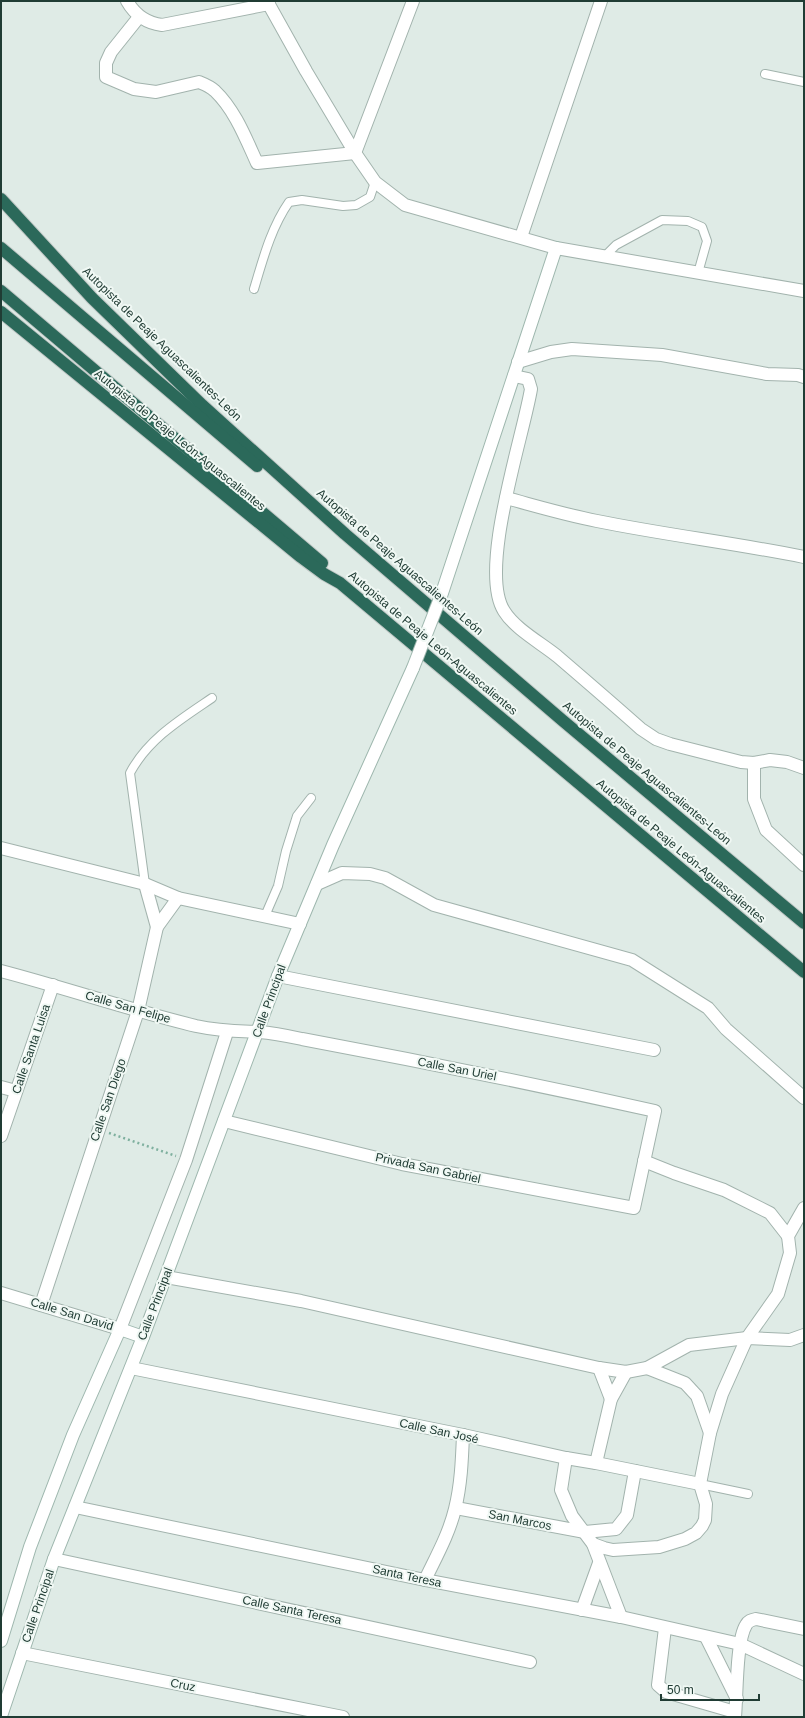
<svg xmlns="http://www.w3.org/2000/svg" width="805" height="1718" font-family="Arial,sans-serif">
	<rect width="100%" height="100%" fill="#dfebe6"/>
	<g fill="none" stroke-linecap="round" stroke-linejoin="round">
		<g stroke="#a2b3ad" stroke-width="10">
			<g id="lane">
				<polyline points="765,74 804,82"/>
				<polyline points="604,257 616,245 662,220 688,221 702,227 707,241 698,273"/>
				<path d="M254,289C263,259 271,228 289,202L302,200L343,206L356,205L370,197L375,182"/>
				<path d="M145,884L130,773C148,739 181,719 212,698"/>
				<polyline points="265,916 278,886 286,851 297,816 311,798"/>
				<polyline points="700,1484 748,1494"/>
			</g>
		</g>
		<g stroke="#a2b3ad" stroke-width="14">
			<g id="street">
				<path d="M127,1C135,15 146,23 162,25L269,4"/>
				<polyline points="267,1 306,71 355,153 375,182 405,205 556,248 804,291"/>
				<path d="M139,17L111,52L106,63V77L134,89L156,92L199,82C204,84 211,87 215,91C235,110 246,139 257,163L355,153L413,1"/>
				<polyline points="521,237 601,1"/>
				<polyline points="518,362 551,352 572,349 662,355 767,374 798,375 804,377"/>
				<path d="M514,376L528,379L531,389C523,437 478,570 504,611C515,629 541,643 557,656C585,680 613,704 641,729L656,739L670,744L741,762L754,763L770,760L787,762L804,768"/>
				<path d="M506,498C536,506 566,515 597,521C666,535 735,543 804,557"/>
				<polyline points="754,763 754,799 766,830 804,865"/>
				<polyline points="1,848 145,884 178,898 300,924"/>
				<polyline points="145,884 157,927"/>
				<polyline points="317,884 342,873 370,874 385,878 434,905 632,960 708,1008 726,1029 804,1098"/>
				<path d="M1,971C66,988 130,1010 196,1026C219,1031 236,1031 259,1032C274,1033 288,1036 302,1039C420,1061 538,1085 655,1111L634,1208L402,1164L224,1121"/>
				<polyline points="278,976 654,1050"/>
				<polyline points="1,1087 16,1091"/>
				<polyline points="1,1136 53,985"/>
				<polyline points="644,1161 674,1173 724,1190 770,1213 788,1236"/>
				<polyline points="166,1277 301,1301 599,1368 626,1372 647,1368 689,1345 747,1338 790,1340 804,1335"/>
				<polyline points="1,1293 120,1329 186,1160 227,1032"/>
				<polyline points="41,1305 138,1011 157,927 178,898"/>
				<polyline points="131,1368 463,1435 566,1458 596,1463 700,1484"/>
				<polyline points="599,1368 611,1399"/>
				<polyline points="647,1368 685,1383 697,1396 710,1433"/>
				<polyline points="566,1458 561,1490 572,1516 593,1544 621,1617"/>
				<polyline points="596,1463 611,1399 626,1372"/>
				<polyline points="75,1507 425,1580 621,1617 740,1644 804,1674"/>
				<polyline points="456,1508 585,1532 616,1529 627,1515 635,1471"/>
				<polyline points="593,1544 604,1548 613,1550 659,1547 685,1539 696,1533 702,1526 705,1520 706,1504 700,1484 710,1433 722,1394 747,1338 778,1294 790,1253 788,1236 804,1208"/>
				<polyline points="54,1559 530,1662"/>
				<path d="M425,1580C436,1557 449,1534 455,1509C461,1485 462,1460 463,1435"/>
				<polyline points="582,1610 599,1563"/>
				<polyline points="665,1628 658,1685 666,1692 735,1712"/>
				<polyline points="706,1637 737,1699"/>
				<polyline points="22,1653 343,1717"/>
				<path d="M735,1717C737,1696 736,1641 746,1625C748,1621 751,1620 756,1619L804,1629"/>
			</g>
		</g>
		<g stroke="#9eb7ae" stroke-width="14">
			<g id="secondary">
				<polyline points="441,596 556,248"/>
				<polyline points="1,1641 30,1547 73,1435 120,1329 143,1337"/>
				<polyline points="1,1716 54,1559 143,1337 278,976 333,845 413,668"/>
			</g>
		</g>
		<g stroke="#c1c8c6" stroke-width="14">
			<g id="highway">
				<polyline points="1,199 92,298 202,405 345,534 562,720 804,923"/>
				<polyline points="1,248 257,466"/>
				<polyline points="1,291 322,563"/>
				<polyline points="1,312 301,557 324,574 340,583 804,972"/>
			</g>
		</g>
		<polyline stroke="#7fb09f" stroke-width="2.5" stroke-dasharray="2 3" stroke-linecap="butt" points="109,1133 176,1156"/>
		<use href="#lane" stroke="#fff" stroke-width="8"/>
		<use href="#street" stroke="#fff" stroke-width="12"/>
		<use href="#secondary" stroke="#fff" stroke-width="12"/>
		<use href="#highway" stroke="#2b695a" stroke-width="12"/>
		<g stroke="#9eb7ae" stroke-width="14" stroke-linecap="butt">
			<polyline id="secondary-bridge" points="413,668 441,596"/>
		</g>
		<use href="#secondary-bridge" stroke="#fff" stroke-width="12"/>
	</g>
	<g text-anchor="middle" stroke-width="4" stroke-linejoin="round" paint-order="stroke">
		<g font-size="12" fill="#203c34" stroke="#f0f8f4">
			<text transform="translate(162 344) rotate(44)" y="4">Autopista de Peaje Aguascalientes-León</text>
			<text transform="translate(180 440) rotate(39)" y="4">Autopista de Peaje León-Aguascalientes</text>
			<text transform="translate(400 562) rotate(41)" y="4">Autopista de Peaje Aguascalientes-León</text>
			<text transform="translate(433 643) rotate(40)" y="4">Autopista de Peaje León-Aguascalientes</text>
			<text transform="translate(647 773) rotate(40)" y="4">Autopista de Peaje Aguascalientes-León</text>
			<text transform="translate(681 851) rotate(40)" y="4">Autopista de Peaje León-Aguascalientes</text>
			<text transform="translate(269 1001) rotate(-70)" y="4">Calle Principal</text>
			<text transform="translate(128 1007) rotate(16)" y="4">Calle San Felipe</text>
			<text transform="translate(31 1049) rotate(-71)" y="4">Calle Santa Luisa</text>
			<text transform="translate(457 1069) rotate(11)" y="4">Calle San Uriel</text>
			<text transform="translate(108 1100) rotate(-71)" y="4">Calle San Diego</text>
			<text transform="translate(428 1168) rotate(12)" y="4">Privada San Gabriel</text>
			<text transform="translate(155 1304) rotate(-69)" y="4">Calle Principal</text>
			<text transform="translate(72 1314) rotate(17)" y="4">Calle San David</text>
			<text transform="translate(439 1431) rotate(12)" y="4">Calle San José</text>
			<text transform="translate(520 1520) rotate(11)" y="4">San Marcos</text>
			<text transform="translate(407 1576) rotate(12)" y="4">Santa Teresa</text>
			<text transform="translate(38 1606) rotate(-71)" y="4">Calle Principal</text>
			<text transform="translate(292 1610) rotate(12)" y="4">Calle Santa Teresa</text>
			<text transform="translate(183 1685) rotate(11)" y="4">Cruz</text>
		</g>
	</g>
	<rect width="805" height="1718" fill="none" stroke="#203c34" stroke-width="4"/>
	<path d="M661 1694v6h98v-6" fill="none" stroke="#203c34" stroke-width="2"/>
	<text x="667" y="1694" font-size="12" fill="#203c34" stroke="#f0f8f4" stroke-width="3" paint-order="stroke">50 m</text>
</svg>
